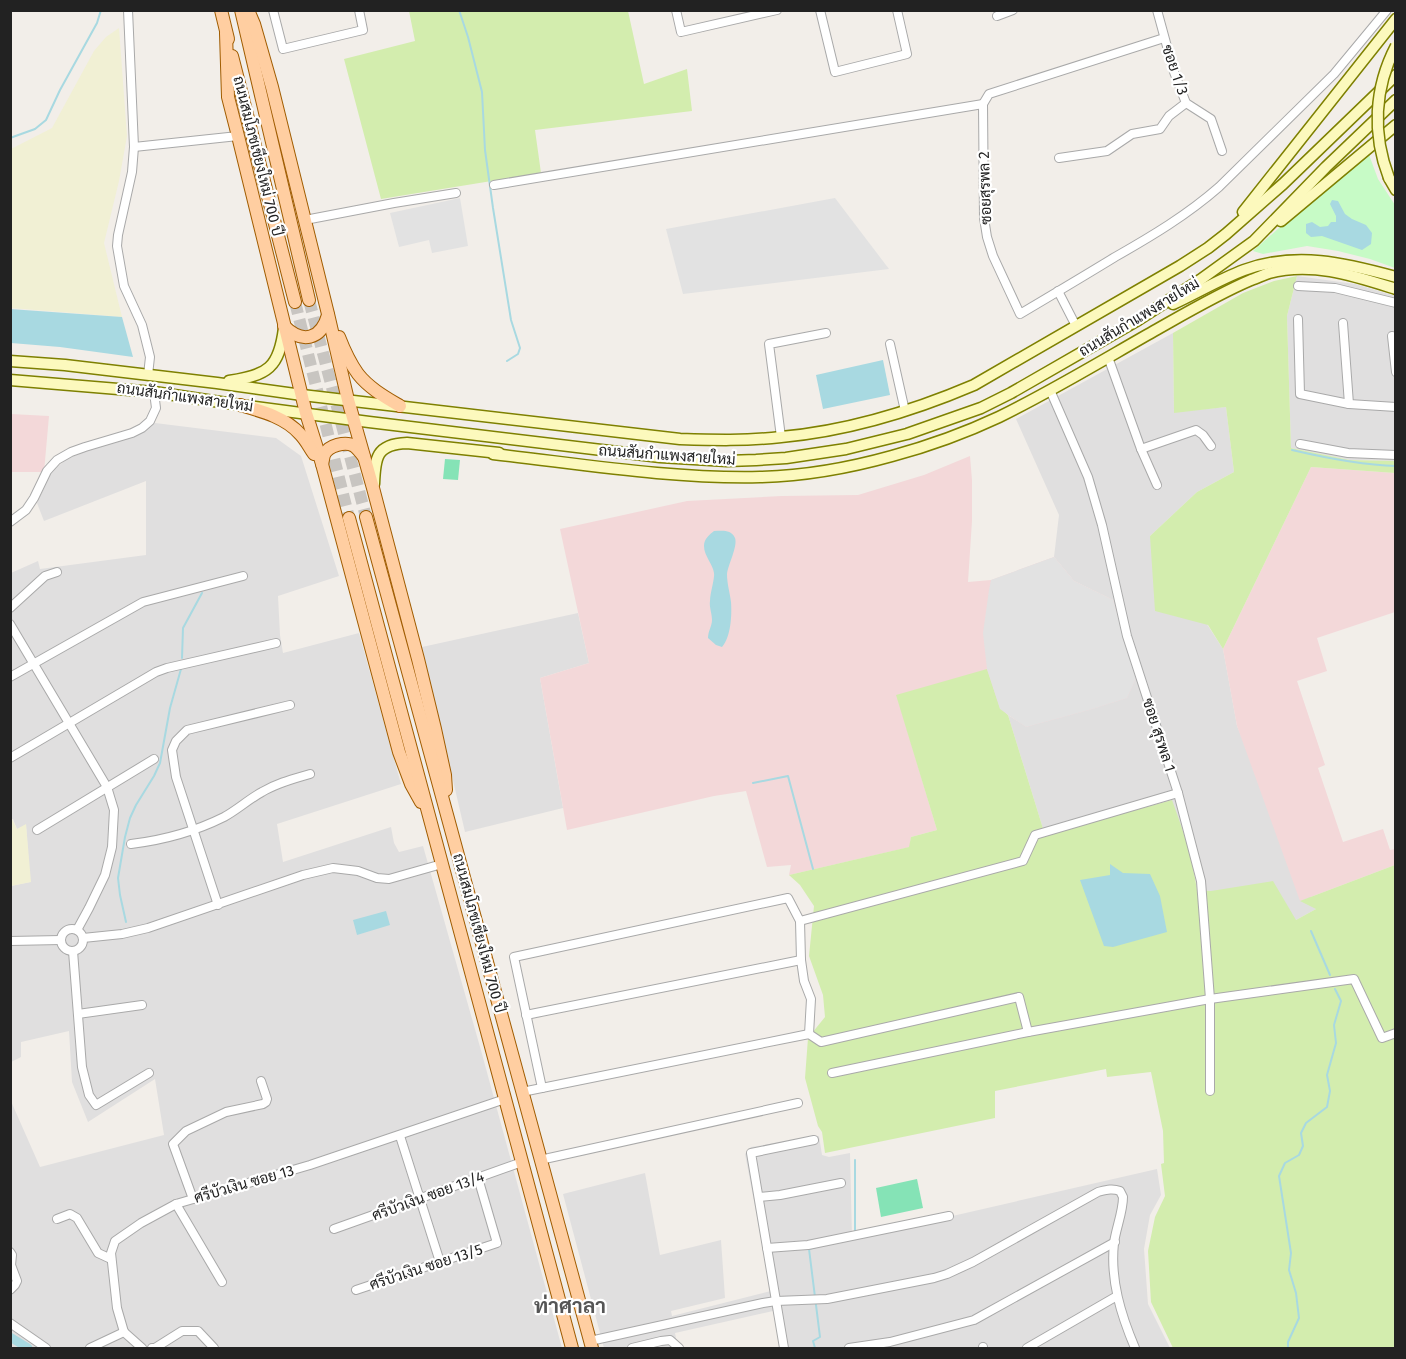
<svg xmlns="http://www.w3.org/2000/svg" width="1406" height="1359" font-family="'Fira Sans',Sarabun,sans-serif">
	<rect width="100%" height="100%" fill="#f2eee9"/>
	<g fill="#e0dfdf">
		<polygon points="1297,276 1355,284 1395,296 1395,461 1350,460 1291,448 1287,316"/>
		<polygon points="1173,333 1174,412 1226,407 1234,472 1197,492 1150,536 1223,649 1237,726 1316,909 1296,920 1211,891 1197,890 1193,864 1171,800 1045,835 1008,715 1027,727 1113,600 1074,581 1054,557 1059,515 1016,419"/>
		<polygon points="155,423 276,438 301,456 339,576 278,596 280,635 283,653 359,633 401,784 277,824 283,862 391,827 394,843 399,852 423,846 482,1054 562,1348 11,1348 10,1099 40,1167 164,1135 155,1079 88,1122 72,1082 69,1031 21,1042 21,1057 11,1062 11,886 30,882 26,825 17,829 13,819 11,819 11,573 38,561 40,569 146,555 146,481 44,521 37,503 52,471 67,459"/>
		<polygon points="578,613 589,663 540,678 563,808 465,832 422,647"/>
		<polygon points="819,1136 822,1155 829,1157 850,1153 852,1239 1157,1169 1161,1195 1150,1215 1144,1249 1148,1304 1170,1348 780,1348 773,1311 675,1333 678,1348 604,1348 563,1194 645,1173 660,1255 721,1240 725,1298 671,1311 672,1316 771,1291 745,1154 751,1147"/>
	</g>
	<g fill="#f3d8d9">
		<polygon points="11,414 49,416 44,472 11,472"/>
		<polygon points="970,456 972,480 972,521 968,582 991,580 1054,557 1074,581 1113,600 1136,678 1127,698 1089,710 1026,727 1000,709 897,696 937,830 911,837 910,847 789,875 791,865 767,867 746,791 714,796 567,830 540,678 589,663 560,529 687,501 782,496 858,495 924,475"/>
		<polygon points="1311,467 1395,473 1395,612 1317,638 1327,671 1297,681 1325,765 1318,768 1343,842 1383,829 1390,850 1395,849 1395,865 1300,901 1237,726 1223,649"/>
	</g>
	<g fill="#f1f0d4">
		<polygon points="119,28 127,136 119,181 104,243 122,317 11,308 11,149 52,128 94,51 106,37"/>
		<polygon points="11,819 12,819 17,829 26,824 31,882 11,886"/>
	</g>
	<g fill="#d3edae">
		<polygon points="409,11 628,11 644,84 687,69 692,111 535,130 541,173 381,199 344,59 415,41"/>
		<polygon points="1297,276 1287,316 1291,448 1350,460 1395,461 1395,473 1311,467 1223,649 1208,625 1155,611 1150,536 1197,492 1234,472 1226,407 1174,413 1173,333 1243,293 1274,281"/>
		<path d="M987,669L1000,708L1008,715L1045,835L1172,800C1184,833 1192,856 1197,890L1211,891L1273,881L1296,920L1316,909L1300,901L1395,865V1348H1173L1151,1302L1148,1251L1155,1217L1165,1196L1161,1164L1164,1163L1163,1131L1151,1072L1107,1077L1106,1069L995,1091V1118L825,1153L822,1132L818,1126L805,1078L808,1038L825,1017L823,995L809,956L814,906L800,885L789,875L909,847L911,837L937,830L896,695Z"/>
	</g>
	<polygon fill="#c7fbc6" points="1368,152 1378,179 1395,205 1395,268 1370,259 1338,251 1307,246 1263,254 1253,251 1316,195"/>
	<g fill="#85e3b6">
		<polygon points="445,459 460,460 458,480 443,479"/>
		<polygon points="917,1179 923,1208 881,1217 876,1188"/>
	</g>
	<g fill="#e2e2e2">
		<polygon points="460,198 468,246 432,253 429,240 399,247 390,213"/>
		<polygon points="835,198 889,269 683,294 666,229"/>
		<polygon points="1054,557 1074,581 1113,600 1136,678 1127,698 1089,710 1026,727 1000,709 987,669 983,633 989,590 991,580"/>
	</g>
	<g fill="#a8d9e1">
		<polygon points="1332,200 1338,201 1345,214 1352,219 1366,225 1372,233 1371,244 1362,250 1322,236 1311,237 1306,233 1306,224 1312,222 1320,227 1328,226 1331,222 1336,222 1336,216 1330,204"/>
		<polygon points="10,309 122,317 133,357 60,347 11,343"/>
		<polygon points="883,360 890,395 823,409 816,375"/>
		<path d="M714,531C722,531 731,529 735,538C738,546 728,565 727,574C727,584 730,593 731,602C732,615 731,637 722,647L716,645L708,638C708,631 712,626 712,620C712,613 709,607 710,601C710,593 715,578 714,573C713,564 704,556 704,546C704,539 709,535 714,531Z"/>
		<polygon points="1110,864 1123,873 1150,874 1160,896 1167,932 1113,947 1104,946 1080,880 1110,875"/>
		<polygon points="386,911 390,925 357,935 353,920"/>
	</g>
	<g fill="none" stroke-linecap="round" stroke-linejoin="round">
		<g stroke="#a8d9e1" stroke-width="2">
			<polyline points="459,10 468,37 482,92 485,150 493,208 511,320 520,348 518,354 507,361"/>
			<polyline points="10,138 35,129 46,120 60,90 97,23 101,10"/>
			<path d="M1292,450C1326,458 1360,465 1396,466"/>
			<polyline points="182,658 183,628 202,593"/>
			<polyline points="753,783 788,776 813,869"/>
			<polyline points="126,922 120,895 118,878 125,837 130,818 136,805 154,776 160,763 170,708 181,669"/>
			<polyline points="1311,931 1330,975"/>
			<polyline points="855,1160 855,1232"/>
			<polyline points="815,1348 813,1341 820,1337 809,1249 816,1247"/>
			<polyline points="1288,1348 1288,1342 1299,1318 1296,1293 1289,1270 1291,1253 1279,1176 1285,1163 1299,1155 1303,1146 1301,1133 1306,1123 1327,1107 1330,1091 1327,1075 1336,1043 1334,1025 1341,1001 1335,989"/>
		</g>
		<polyline stroke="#a8d9e1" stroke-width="9" points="10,1337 28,1348"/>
		<g stroke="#c8c5c1" stroke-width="12" stroke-dasharray="12 6" stroke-linecap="butt">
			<polyline points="309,300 366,517"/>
			<polyline points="295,302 349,518"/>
		</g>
		<g stroke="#a9a9a9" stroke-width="10">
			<g id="street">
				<polyline points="128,10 134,147 132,172 118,235 117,246 124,286 142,325 150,357 148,375"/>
				<polyline points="273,10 283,49 363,30 359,10"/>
				<polyline points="676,10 681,32 777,10"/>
				<polyline points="820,10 835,72 907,54 897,10"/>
				<polyline points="1157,10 1174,72 1186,103 1211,119 1222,151"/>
				<polyline points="997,16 1013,10"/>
				<path d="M1164,38L989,94L983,104L984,218L987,237L993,256L1020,314C1052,295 1084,276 1115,257C1152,236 1187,215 1219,187L1334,74L1387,10"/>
				<polyline points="134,147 238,136"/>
				<polyline points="1059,158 1107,151 1132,134 1160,129 1169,116 1186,103"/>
				<polyline points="494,185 983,104"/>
				<polyline points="305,220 394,203 456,193"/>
				<polyline points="1298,286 1335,288 1396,303"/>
				<polyline points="1058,291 1076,326"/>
				<polyline points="1298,319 1300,394 1349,404 1396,407"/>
				<polyline points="1343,323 1349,404"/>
				<polyline points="1392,336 1396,372"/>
				<polyline points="890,344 905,411"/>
				<polyline points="1108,357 1141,449 1157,485"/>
				<polyline points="1050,390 1088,477 1102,525 1127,636 1178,793 1201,881 1210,999 1210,1091"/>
				<polyline points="781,437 769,344 826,333"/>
				<polyline points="1300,444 1348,453 1396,455"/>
				<polyline points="1141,449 1196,430 1203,435 1211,446"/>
				<polyline points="10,522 26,510 34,498 47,471 57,460 71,452 85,447 132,433 142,428 150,421 156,408 154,392"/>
				<polyline points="10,608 45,576 57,572"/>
				<polyline points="10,624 107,787 114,810 112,847 105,875 89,908 77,930"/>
				<polyline points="10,677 143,602 243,576"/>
				<polyline points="10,758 156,672 167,668 276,643"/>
				<polyline points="37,830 154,759"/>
				<path d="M131,844C164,840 194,832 224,817C237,810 249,799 262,792C277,783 293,779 310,774"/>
				<polyline points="218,905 176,777 172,750 176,741 187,730 290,705"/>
				<polyline points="800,921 1023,861 1035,835 1178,793"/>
				<circle cx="72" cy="940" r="11"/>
				<polyline points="83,938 122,934 148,928 303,875 333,868 358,871 377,878 389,879 442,864"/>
				<polyline points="10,941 61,940"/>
				<polyline points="73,951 82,1067 89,1095 96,1105 149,1073"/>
				<polyline points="78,1014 142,1005"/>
				<polyline points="526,1015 801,960"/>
				<polyline points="832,1073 1028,1032 1210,999 1354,979 1382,1038 1396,1033"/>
				<polyline points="542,1088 514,957 788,898 800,921 801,960 804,981 811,999 809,1034"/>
				<polyline points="522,1092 809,1034 821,1042 1019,997 1028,1032"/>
				<polyline points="400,1136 440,1262"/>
				<polyline points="540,1160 798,1103"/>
				<polyline points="759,1197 780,1195 841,1183"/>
				<polyline points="193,1199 173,1144 186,1131 226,1112 263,1104 266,1102 267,1099 261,1081"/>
				<polyline points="176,1204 222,1282"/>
				<polyline points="57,1219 70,1214 77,1218 98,1253 111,1259"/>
				<polyline points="334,1229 522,1162"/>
				<polyline points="767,1248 808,1245 949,1216"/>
				<polyline points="10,1252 12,1255 11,1265 17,1281 15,1285 10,1290"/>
				<polyline points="356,1290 497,1243 478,1178"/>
				<polyline points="10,1323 46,1348"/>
				<polyline points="124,1332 117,1308 111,1253 115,1241 141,1223 176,1204 310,1165 505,1099"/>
				<polyline points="124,1332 142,1348"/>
				<path d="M590,1341L763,1303L776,1301L827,1299L934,1278L947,1274L973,1262L1098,1192C1106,1190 1112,1188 1120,1191L1123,1197C1123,1212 1116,1228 1114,1243C1110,1280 1121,1315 1135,1348"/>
				<polyline points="90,1348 124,1332"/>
				<polyline points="152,1348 155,1348 182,1331 198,1331 214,1348"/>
				<polyline points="632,1348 661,1341 670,1340 679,1348"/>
				<polyline points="784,1348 751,1153 814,1140"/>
				<polyline points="849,1348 890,1342 974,1320 1115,1242"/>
				<polyline points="983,1348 983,1347"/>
				<polyline points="1027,1348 1117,1296"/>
			</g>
		</g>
		<g stroke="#7e8001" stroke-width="13">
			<g id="secondary">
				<polyline points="1389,178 1396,190"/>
				<polyline points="1243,212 1396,19"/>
				<polyline points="1281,221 1396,125"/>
				<path d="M1173,304C1197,293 1220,279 1244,270C1296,251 1345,263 1396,277"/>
				<path d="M10,361L65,365L217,383L302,395L680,439C713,440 747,441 781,437C848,431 913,411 974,385L1180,266L1208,248L1226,234L1283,184L1396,75"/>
				<polyline points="10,380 154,392 240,405 369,422 660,457 727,461 756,460 786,458 846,449 907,434 981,408 1011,393 1138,320 1200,280 1254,241 1326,167 1396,100"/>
				<path d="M229,381C268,375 279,368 284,328"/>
				<path d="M493,454C582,464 671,479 760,477C804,476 849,468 892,456C929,446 965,433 999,417C1052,391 1103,360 1154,331C1186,313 1218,294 1251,280C1257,278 1263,275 1269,273C1312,261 1355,276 1396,289"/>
				<path d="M374,484C375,458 376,444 407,443L499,453"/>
			</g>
		</g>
		<g stroke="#a05c00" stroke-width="14">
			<g id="primary">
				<polyline points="221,10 228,39"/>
				<polyline points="241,10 309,300"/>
				<polyline points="248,10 254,24 272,87 328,314 348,400 373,488 418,659 435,729 445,775 446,790"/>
				<polyline points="226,33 228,97 238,136 306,413 322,464 399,752 411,784 421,802"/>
				<polyline points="232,56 295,302"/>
				<path d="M284,326C302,344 321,340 328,315"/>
				<path d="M339,337C344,350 350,363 358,374C369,388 385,397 400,406"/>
				<path d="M240,405C261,411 285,417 300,434C306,440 309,447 314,454"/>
				<path d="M322,464C323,461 323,458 324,455C328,445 346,441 354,446C358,449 361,453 364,457"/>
				<polyline points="366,517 592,1348"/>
				<polyline points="349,518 572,1348"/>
			</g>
		</g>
		<use href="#street" stroke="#fff" stroke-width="8"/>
		<use href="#secondary" stroke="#fcf9bd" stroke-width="10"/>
		<use href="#primary" stroke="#ffcea1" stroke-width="12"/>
		<g stroke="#7e8001" stroke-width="13" stroke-linecap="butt">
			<path id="secondary-bridge" d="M1389,178C1372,134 1374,88 1396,46"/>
		</g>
		<use href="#secondary-bridge" stroke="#fcf9bd" stroke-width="10"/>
	</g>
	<g text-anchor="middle" stroke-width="4.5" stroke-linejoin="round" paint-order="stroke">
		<g font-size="15" fill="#222" stroke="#fff">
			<text transform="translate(1175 70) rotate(71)" y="5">ซอย 1/3</text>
			<text transform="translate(258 156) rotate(76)" y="5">ถนนสมโภชเชียงใหม่ 700 ปี</text>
			<text transform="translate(985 188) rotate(-92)" y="5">ซอยสุรพล 2</text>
			<text transform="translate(1139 317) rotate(-31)" y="5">ถนนสันกำแพงสายใหม่</text>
			<text transform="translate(185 397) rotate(8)" y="5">ถนนสันกำแพงสายใหม่</text>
			<text transform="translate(667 455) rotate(4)" y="5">ถนนสันกำแพงสายใหม่</text>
			<text transform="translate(1159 735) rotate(72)" y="5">ซอย สุรพล 1</text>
			<text transform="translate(479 933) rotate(75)" y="5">ถนนสมโภชเชียงใหม่ 700 ปี</text>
			<text transform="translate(244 1184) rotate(-16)" y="5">ศรีบัวเงิน ซอย 13</text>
			<text transform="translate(428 1196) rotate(-20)" y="5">ศรีบัวเงิน ซอย 13/4</text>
			<text transform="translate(426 1267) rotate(-18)" y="5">ศรีบัวเงิน ซอย 13/5</text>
		</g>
		<g font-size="21" font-weight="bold" fill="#555" stroke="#fff">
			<text x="570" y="1313">ท่าศาลา</text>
		</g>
	</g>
	<rect width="1406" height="1359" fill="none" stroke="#222222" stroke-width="24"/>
</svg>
